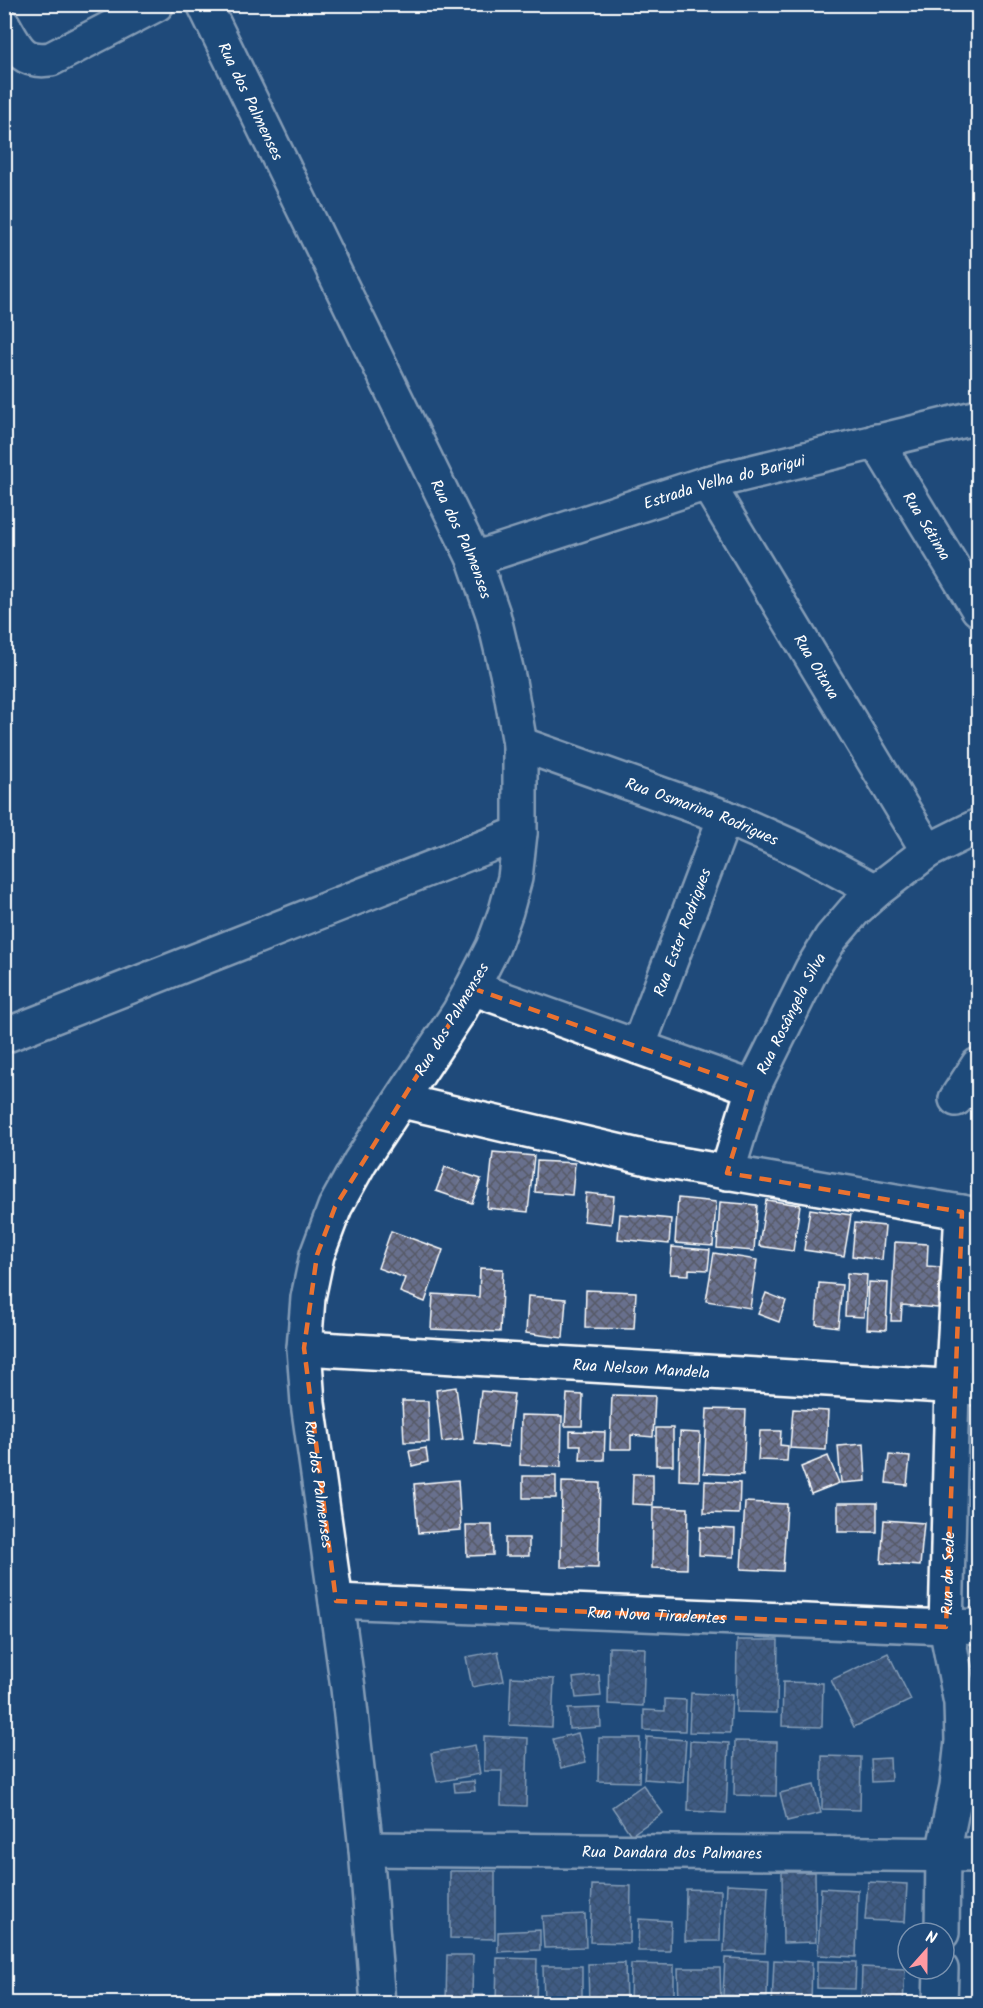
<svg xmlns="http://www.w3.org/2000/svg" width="983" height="2008" font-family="Kalam,sans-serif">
	<defs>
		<pattern id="building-cross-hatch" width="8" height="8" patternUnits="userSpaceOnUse" patternTransform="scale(1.5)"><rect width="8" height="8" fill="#676f8d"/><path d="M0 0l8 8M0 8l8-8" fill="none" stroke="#575a66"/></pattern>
	</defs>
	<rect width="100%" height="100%" fill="#1f4a7a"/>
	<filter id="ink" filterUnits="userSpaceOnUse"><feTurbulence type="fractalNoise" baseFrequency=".0167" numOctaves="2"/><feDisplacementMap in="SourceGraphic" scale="12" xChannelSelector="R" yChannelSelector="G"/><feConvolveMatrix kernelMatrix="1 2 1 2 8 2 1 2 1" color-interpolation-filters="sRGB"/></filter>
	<g filter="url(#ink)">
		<g fill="url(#building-cross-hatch)" stroke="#fff" stroke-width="1.5">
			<polygon points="493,1152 534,1156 528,1212 487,1208"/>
			<polygon points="537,1161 575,1163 572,1195 535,1192"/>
			<polygon points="445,1167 481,1179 472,1203 436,1191"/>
			<polygon points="586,1193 614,1196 611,1224 584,1221"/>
			<polygon points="678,1198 716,1202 713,1246 675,1243"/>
			<polygon points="766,1200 800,1205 793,1251 759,1246"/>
			<polygon points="720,1202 757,1205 754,1251 717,1248"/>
			<polygon points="810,1209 851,1215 844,1256 804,1250"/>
			<polygon points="620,1214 671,1219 669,1244 618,1239"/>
			<polygon points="855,1223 885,1226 882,1260 852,1256"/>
			<polygon points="391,1231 443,1250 425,1302 400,1292 405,1278 378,1268"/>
			<polygon points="895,1242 928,1244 927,1266 940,1267 938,1308 902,1305 901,1321 891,1321"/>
			<polygon points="672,1247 710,1250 708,1270 689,1269 689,1275 670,1274"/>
			<polygon points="714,1253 757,1260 750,1308 706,1301"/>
			<polygon points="480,1268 503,1269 500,1332 431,1329 433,1294 479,1297"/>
			<polygon points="847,1273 867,1275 864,1317 845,1316"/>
			<polygon points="869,1282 888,1283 886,1330 867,1329"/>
			<polygon points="819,1283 842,1285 838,1327 816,1324"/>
			<polygon points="586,1290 636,1292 634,1329 585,1328"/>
			<polygon points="766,1293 786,1301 779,1322 758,1314"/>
			<polygon points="528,1296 566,1299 563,1338 526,1333"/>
			<polygon points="456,1387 463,1439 442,1442 436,1390"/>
			<polygon points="481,1391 514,1394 508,1447 475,1444"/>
			<polygon points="567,1394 583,1395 582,1426 565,1426"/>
			<polygon points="612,1395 655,1396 653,1437 631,1435 631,1449 610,1449"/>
			<polygon points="402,1401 428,1401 429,1442 404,1442"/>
			<polygon points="707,1409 746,1410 743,1475 704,1473"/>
			<polygon points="793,1409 828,1411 826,1450 790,1448"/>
			<polygon points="521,1415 562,1416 561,1467 520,1465"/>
			<rect x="656" y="1428" width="17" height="37"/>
			<polygon points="570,1431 605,1432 604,1460 580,1460 581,1445 570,1445"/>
			<polygon points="760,1431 781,1431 780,1445 788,1446 787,1461 758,1460"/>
			<polygon points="680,1432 700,1433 699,1481 679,1480"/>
			<polygon points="864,1444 866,1481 841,1483 838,1446"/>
			<polygon points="426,1448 428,1462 412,1466 409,1451"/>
			<polygon points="889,1455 910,1457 907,1485 886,1483"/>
			<polygon points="828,1456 839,1483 811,1494 801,1467"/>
			<polygon points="633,1474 653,1474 653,1505 632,1504"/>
			<rect x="523" y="1476" width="33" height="22"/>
			<polygon points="458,1480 461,1530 418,1533 414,1484"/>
			<polygon points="705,1481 740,1483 739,1514 704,1513"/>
			<polygon points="562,1482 600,1483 598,1568 561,1567"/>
			<polygon points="745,1502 787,1504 783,1571 741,1569"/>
			<rect x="838" y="1503" width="39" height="29"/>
			<polygon points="653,1507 688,1508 687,1569 652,1568"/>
			<polygon points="884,1520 924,1523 920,1566 881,1563"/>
			<polygon points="466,1525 492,1525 493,1555 467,1556"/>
			<polygon points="700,1527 735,1529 734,1557 699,1555"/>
			<rect x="505" y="1538" width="24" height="18"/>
			<polygon points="737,1640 778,1640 777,1713 736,1712"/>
			<polygon points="609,1647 645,1648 643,1706 608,1704"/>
			<polygon points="498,1651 504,1681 472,1687 466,1657"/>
			<polygon points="888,1653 911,1700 854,1727 831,1680"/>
			<polygon points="599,1675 601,1696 576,1698 573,1678"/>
			<polygon points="511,1677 554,1679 552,1727 509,1725"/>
			<polygon points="783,1682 823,1683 822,1727 782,1726"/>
			<polygon points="691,1693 732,1695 730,1733 689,1732"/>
			<polygon points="665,1699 686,1700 685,1731 644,1730 644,1710 665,1711"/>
			<polygon points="600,1708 601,1727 569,1729 568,1709"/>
			<polygon points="578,1733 586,1762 561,1768 553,1739"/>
			<polygon points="484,1736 528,1738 526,1806 501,1805 502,1771 484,1771"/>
			<polygon points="647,1737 686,1740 683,1782 644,1779"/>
			<polygon points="599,1738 640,1738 639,1782 598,1781"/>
			<polygon points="690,1741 729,1743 726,1813 688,1811"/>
			<polygon points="735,1741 777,1742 776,1796 734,1795"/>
			<polygon points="475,1745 480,1774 437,1782 431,1753"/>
			<polygon points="822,1756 861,1757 860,1810 822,1809"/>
			<polygon points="890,1758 891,1781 872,1782 871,1759"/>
			<polygon points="474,1781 475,1791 455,1792 454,1783"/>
			<polygon points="643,1785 663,1813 631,1835 612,1807"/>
			<polygon points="814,1785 821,1813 787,1821 780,1793"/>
			<polygon points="450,1871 495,1871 495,1939 450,1938"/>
			<polygon points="782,1872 815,1872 816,1942 783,1943"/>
			<polygon points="868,1882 907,1884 905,1922 865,1920"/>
			<polygon points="727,1884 768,1886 765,1953 724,1952"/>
			<polygon points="976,1884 978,1884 978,1931 974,1931"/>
			<polygon points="592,1885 631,1886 630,1943 590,1942"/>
			<polygon points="821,1888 858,1890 856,1957 818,1955"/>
			<polygon points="686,1889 721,1890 720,1941 685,1941"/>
			<polygon points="585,1914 586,1947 544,1948 542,1916"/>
			<polygon points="639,1919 671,1921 670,1951 638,1951"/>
			<polygon points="540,1930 540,1950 498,1952 498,1932"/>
			<polygon points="447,1955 473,1955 472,1995 484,1995 484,2004 446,2004"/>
			<polygon points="497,1958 537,1959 536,2004 496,2004"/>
			<polygon points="725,1958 768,1960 767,1997 723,1995"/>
			<polygon points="774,1960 812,1962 811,2004 772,2004"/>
			<polygon points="817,1961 856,1962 855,1989 817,1988"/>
			<polygon points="625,1963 626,2004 589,2004 588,1964"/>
			<polygon points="631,1964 674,1965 674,2004 630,2004"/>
			<polygon points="543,1966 582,1966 582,2004 544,2004"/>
			<polygon points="862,1967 905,1969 903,2004 861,2004"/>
			<polygon points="678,1968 720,1968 721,2004 679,2004"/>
			<polygon points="728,2002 768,2003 768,2004 728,2004"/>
		</g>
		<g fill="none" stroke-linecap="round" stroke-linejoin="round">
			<g stroke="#fff" stroke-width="38">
				<g id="minor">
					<path id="s1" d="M204,4L474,559L493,614L509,681L520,744V833L515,878L506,911L493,947L472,988L459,1012L360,1162L335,1207L317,1255L308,1298L304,1348L308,1403L348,1688L366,1849L378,2004"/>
					<path d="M4,26C17,49 22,63 51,59L157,4"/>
					<path id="s2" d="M876,441L978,609"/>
					<path id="s3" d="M707,483L928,851"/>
					<path id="s4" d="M474,559L707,483L978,417"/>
					<path id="s5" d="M520,744L725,817L802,851L876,891"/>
					<path id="s6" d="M472,988L753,1088L812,969L831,938L854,911L876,891L928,851L978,826"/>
					<polyline points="4,1036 520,833"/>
					<path id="s7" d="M638,1047L725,817"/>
					<polyline points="956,1099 978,1065"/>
					<polyline points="402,1101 656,1160 978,1215"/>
					<polyline points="727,1173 753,1088"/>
					<path id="s8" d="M304,1348L978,1388"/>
					<path id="s9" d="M336,1601L946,1627L978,1626"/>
					<path id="s10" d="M366,1849L978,1855"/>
					<path id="s11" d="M942,1933L943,1854L957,1786L962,1741L961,1703L946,1627L952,1387L962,1212"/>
					<polyline points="940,2004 941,1969"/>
				</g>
			</g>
			<use href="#minor" stroke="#1f4a7a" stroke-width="33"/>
		</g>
	</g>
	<path d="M0 0H983V2008H0ZM472,988L753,1088L727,1173L962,1212L946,1627L336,1601L304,1348L317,1255L335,1207Z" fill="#1f4a7a" fill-opacity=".55" fill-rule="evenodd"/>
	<path fill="none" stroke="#eb7230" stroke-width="4.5" stroke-dasharray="12 8" stroke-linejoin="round" d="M472,988L753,1088L727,1173L962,1212L946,1627L336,1601L304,1348L317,1255L335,1207Z"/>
	<g text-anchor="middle" stroke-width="4.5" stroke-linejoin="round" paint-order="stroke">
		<g font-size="16" fill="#fff" stroke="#1f4a7a">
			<text dy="6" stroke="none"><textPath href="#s1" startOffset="108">Rua dos Palmenses</textPath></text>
			<text dy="6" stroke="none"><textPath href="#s4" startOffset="262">Estrada Velha do Barigui</textPath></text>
			<text dy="6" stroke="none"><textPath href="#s2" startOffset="99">Rua Sétima</textPath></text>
			<text dy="6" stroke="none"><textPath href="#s1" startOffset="594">Rua dos Palmenses</textPath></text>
			<text dy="6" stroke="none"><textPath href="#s3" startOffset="214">Rua Oitava</textPath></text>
			<text dy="6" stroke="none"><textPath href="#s5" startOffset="194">Rua Osmarina Rodrigues</textPath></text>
			<text dy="6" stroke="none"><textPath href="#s7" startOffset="123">Rua Ester Rodrigues</textPath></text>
			<text dy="6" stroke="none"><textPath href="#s6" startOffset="382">Rua Rosângela Silva</textPath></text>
			<text transform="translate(451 1019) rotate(-59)" y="6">Rua dos Palmenses</text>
			<text dy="6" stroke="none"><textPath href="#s8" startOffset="338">Rua Nelson Mandela</textPath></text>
			<text dy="6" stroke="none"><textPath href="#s1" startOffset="1602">Rua dos Palmenses</textPath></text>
			<text dy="6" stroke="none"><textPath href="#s11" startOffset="363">Rua da Sede</textPath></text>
			<text dy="6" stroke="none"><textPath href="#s9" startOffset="321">Rua Nova Tiradentes</textPath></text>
			<text dy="6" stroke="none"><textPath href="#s10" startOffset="306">Rua Dandara dos Palmares</textPath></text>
		</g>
	</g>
	<rect width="983" height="2008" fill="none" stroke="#1f4a7a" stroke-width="24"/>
	<rect x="12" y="12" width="959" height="1984" fill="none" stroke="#fff" stroke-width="2" filter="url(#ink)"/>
	<g transform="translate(926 1951) rotate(21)"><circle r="28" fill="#1f4a7a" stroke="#7992af" stroke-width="1.5"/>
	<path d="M0-4.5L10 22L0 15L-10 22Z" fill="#ff9aa2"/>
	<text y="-9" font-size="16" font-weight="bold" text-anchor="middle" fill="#ffffff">N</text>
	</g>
</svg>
